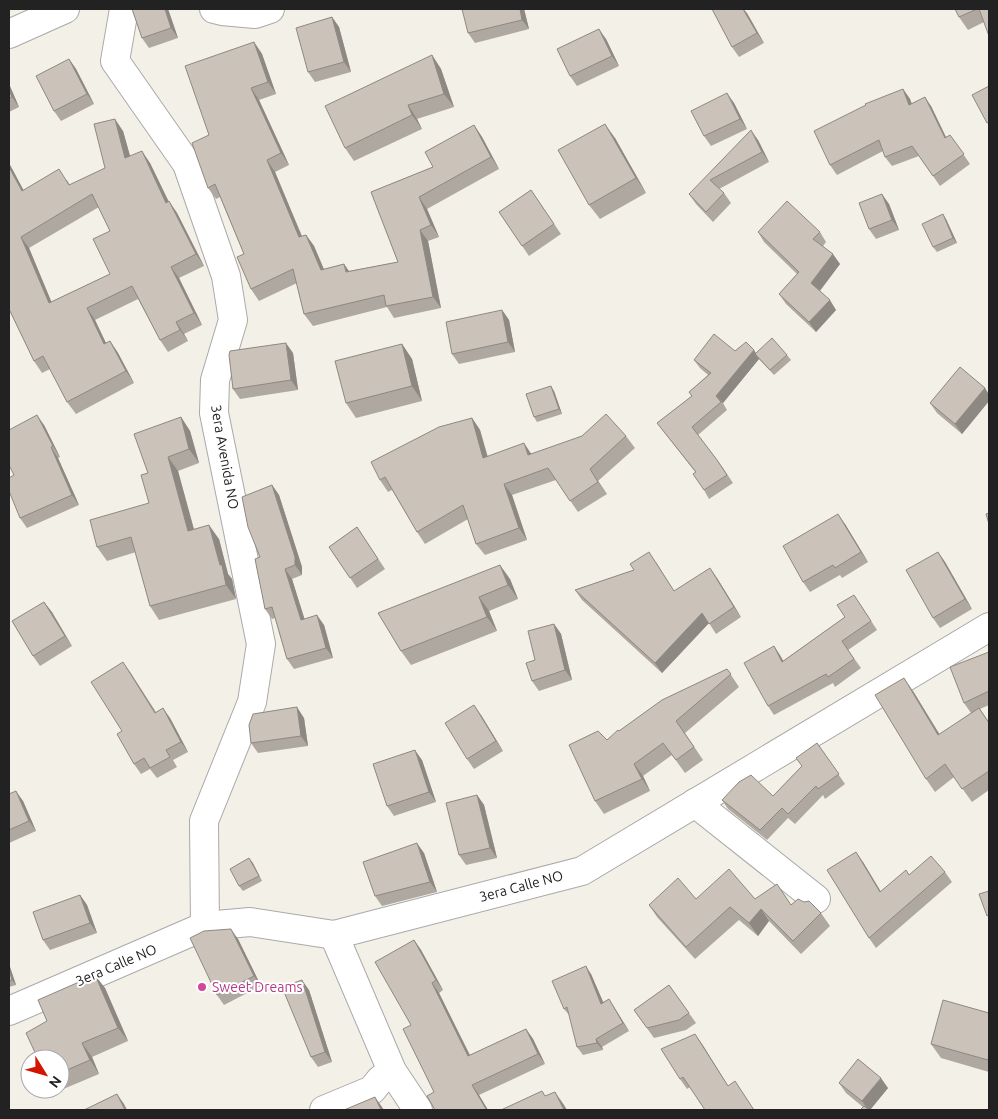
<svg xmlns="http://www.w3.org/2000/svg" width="998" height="1119" font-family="Ubuntu,sans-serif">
	<rect width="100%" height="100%" fill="#f3f0e8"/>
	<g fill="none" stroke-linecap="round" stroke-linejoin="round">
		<g stroke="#a9a9a9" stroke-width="30">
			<g id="minor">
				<polyline points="124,9 115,61 187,164 226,276 233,320 215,380 214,413 261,644 252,702 204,821 205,926"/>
				<polyline points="214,9 222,11 255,14 270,9"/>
				<polyline points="9,34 65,9"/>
				<polyline points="695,803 816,899"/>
				<polyline points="334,935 392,1071 418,1110"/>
				<polyline points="9,1011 205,926 250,922 334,935 582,871 989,627"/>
				<polyline points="324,1110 372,1090 380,1080 392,1071"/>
			</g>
		</g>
		<use href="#minor" stroke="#fff" stroke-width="28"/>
	</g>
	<g fill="#afa8a0" fill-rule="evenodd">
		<polygon points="132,9 168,9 178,38 149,48 142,38"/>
		<polygon points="524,9 529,29 475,43 468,33"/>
		<polygon points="712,9 744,9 764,43 739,57 732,47"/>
		<polygon points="955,9 989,9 984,22 968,30 959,17"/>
		<polygon points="332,17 339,27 351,72 315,82 308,72"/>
		<polygon points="606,39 619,66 577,86 570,76"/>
		<polygon points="254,42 262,54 276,94 259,100 289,165 275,172 302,236 306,235 314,246 324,269 344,264 349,271 398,262 371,192 433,167 474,125 482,137 499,169 427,209 439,237 428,241 441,308 394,318 387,307 313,326 304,314 297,283 259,301 251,289 244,254 220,197 216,199 208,188 209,135"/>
		<polygon points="432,55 441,69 454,107 417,119 422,129 354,161 345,148"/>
		<polygon points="69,59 76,69 94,104 61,121 54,111"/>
		<polygon points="9,84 19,107 9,112"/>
		<polygon points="903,89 910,99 911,103 931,106 946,137 950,135 970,164 940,186 919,156 892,166 885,157 883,151 837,175 830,165"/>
		<polygon points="734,103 747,129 711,146 704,136"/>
		<path d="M123,131L130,156L150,163L169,202L177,213L204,266L179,278L202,325L184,334L188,341L168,352L160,340L138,299L95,320L106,343L110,341L118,353L134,383L76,414L67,402L50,369L42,373L34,361L10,311H9V163L23,190L67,180L70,185L105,168ZM99,207L110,231V274L51,302L29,248Z"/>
		<polygon points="615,138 646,193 600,219 589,205"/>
		<polygon points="758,140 769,162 719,189 724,193 731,203 713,222 696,204 689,194"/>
		<polygon points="531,190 561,234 529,256 499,212"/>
		<polygon points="889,204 899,230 876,239 869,229"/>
		<polygon points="946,219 957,243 937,252 933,247"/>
		<polygon points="758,232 820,232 826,242 823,246 840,264 820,291 836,310 816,332 786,304 779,294 797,274 764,242"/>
		<polygon points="502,310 509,320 515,352 459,364 452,354"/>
		<polygon points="402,344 412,359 422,401 356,418 346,403"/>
		<polygon points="735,351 756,353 787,355 791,360 774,375 759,359 723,403 727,410 698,435 723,468 733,483 709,499 704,490 696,473 657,423 692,396 689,392 708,375 700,368 694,360"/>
		<polygon points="293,353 298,390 240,399 233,389"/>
		<polygon points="985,388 989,395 989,401 962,434 937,413 930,403"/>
		<polygon points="554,391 562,414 537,422 534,417"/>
		<polygon points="181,417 190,431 199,463 178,471 194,529 219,539 228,574 232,579 236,599 159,620 150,606 136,552 107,561 97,547 149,503 148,473"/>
		<polygon points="472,418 480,430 488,457 532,454 626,436 635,448 598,481 607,494 578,512 556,480 512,495 527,540 485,555 476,544 468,519 425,544 417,532 392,490 388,492 380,480"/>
		<polygon points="44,425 60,457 58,458 79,505 27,528 20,518 14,475"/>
		<polygon points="272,485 279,495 302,567 302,575 292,579 304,619 324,625 333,658 294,669 287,659 275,618 272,619 265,609 260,557"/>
		<polygon points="845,524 868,562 842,578 840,575 810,592 803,582"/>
		<polygon points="357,527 385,569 357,588 329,547"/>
		<polygon points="938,552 945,562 972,609 940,628 933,618"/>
		<polygon points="656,562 674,591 717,578 741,617 716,634 709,623 662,673 582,600 575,590 634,570"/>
		<polygon points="510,579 518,599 489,611 497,631 411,665 401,651 378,613"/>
		<polygon points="44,602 72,646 40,666 33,656"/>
		<polygon points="860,604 877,630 848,650 861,668 835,687 833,683 774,715 768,706 774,646 783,661 845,617"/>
		<polygon points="554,624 561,634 572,680 539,691 532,681 535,660"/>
		<polygon points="989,653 989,705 980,709 989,722 989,790 972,802 954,777 935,792 926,779 913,691 939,735 971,713 964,703"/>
		<polygon points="727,669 739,687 685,733 703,760 685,773 672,755 643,776 650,791 604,814 595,801 607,740 619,731"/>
		<polygon points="130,672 156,712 170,718 188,752 173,760 177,767 157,778 150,769 141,774 134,764 122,731"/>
		<polygon points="481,715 503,751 474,769 467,759"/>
		<polygon points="304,718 308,746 258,753 251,743"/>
		<polygon points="817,743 845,784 825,799 823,795 795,824 788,818 767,840 728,809 722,800 773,796 802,766"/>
		<polygon points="422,760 436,802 394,816 387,806"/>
		<polygon points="9,794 23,801 36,831 9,843"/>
		<polygon points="477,795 484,805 497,858 466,865 459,855"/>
		<polygon points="424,853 437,892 382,906 375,896"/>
		<polygon points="249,858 262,881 243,891 239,886"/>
		<polygon points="863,862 881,892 909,875 945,872 952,882 876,948 869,938"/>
		<polygon points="80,895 87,905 97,933 50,950 43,940"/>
		<polygon points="696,899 755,899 791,905 821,913 830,926 801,954 769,921 758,936 739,920 695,959 657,917 649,905"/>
		<polygon points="238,939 261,986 224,1005 217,995"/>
		<polygon points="414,940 421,950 443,990 439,993 470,1055 526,1029 533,1039 545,1064 479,1095 488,1110 435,1110 434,1092 411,1025"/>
		<polygon points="9,964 16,985 9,987"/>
		<polygon points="591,974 603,1002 609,999 629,1031 602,1047 603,1050 583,1055 577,1047 570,1016 564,1009"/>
		<polygon points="669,985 696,1023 686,1030 654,1038 634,1010"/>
		<polygon points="105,988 128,1041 92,1057 99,1074 61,1090 60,1088 60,1059 47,1021"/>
		<polygon points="309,990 332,1062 318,1067 311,1057"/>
		<polygon points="989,1013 989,1072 941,1058 931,1044"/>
		<polygon points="702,1044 728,1086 742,1092 754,1110 705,1110 690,1087 687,1089 680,1079"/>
		<polygon points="839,1083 888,1088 870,1110 860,1110 863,1107 846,1093"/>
	</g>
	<g fill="#8e8882">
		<polygon points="165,9 168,9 178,38 171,28"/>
		<polygon points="520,9 524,9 529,29 522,20"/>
		<polygon points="743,9 747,13 764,43 757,33"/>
		<polygon points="332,17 339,27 351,72 344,62"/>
		<polygon points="599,29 606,39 619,66 612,56"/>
		<polygon points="254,42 262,54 276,94 268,82"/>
		<polygon points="432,55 441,69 454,107 444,94"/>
		<polygon points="69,59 76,69 94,104 87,94"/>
		<polygon points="9,84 19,107 12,97 9,90"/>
		<polygon points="251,88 259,100 289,165 281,153"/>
		<polygon points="903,89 910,99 916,114 909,105"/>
		<polygon points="727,93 734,103 747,129 740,119"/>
		<polygon points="925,97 931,106 951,148 945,138"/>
		<polygon points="408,105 417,119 422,129 412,115"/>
		<polygon points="115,119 123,131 134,170 125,158"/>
		<polygon points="605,124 615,138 646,193 636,178"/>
		<polygon points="474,125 482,137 499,169 491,157"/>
		<polygon points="751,130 758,140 769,162 762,152"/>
		<polygon points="142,151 150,163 175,215 166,203"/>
		<polygon points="267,160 275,172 307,249 299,237"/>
		<polygon points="9,163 30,202 22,191 9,167"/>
		<polygon points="882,194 889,204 899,230 892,220"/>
		<polygon points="419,197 427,209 439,237 431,225"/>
		<polygon points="169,201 177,213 204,266 196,254"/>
		<polygon points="943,214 946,219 957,243 953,238"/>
		<polygon points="420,230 428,241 441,308 433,297"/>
		<polygon points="306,235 314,246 329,282 321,270"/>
		<polygon points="21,237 29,248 57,315 49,303"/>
		<polygon points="833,254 840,264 818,293 811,283"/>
		<polygon points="344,264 352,276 346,272"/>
		<polygon points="171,267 179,278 202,325 194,313"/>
		<polygon points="830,300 836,310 816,332 809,322"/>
		<polygon points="87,308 95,320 112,356 104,344"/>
		<polygon points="502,310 509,320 515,352 508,342"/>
		<polygon points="176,322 184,334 188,341 180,330"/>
		<polygon points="110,341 118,353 134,383 126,371"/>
		<polygon points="286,343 293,353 298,390 291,380"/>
		<polygon points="402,344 412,359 422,401 412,386"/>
		<polygon points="754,350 759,358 755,354 759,359 723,403 716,396"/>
		<polygon points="551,386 554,391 562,414 559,409"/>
		<polygon points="985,388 989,395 989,401 962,434 955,424"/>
		<polygon points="37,415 44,425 60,457 53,446"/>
		<polygon points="181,417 190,431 199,463 189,449"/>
		<polygon points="472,418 480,430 491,470 483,458"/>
		<polygon points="524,443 532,455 528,455"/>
		<polygon points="51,447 58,458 79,505 72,495"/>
		<polygon points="168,457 178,471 198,545 188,531"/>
		<polygon points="590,469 598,481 607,494 598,482"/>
		<polygon points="504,484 512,495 527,540 519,528"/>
		<polygon points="272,485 279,495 302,567 302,575 295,565"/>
		<polygon points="838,514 845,524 868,562 861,552"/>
		<polygon points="209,525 219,539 228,574 232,579 236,599 226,585"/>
		<polygon points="938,552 945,562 972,609 965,599"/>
		<polygon points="500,565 510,579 518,599 508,585"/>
		<polygon points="710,568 717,578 741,617 734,607"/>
		<polygon points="285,569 292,579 308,630 301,620"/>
		<polygon points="479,597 489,611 497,631 487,617"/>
		<polygon points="44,602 52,612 72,646 65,636"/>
		<polygon points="702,613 709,623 662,673 655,663"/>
		<polygon points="317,615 324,625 333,658 326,648"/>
		<polygon points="554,624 561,634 572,680 565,670"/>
		<polygon points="774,646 780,655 789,671 782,662"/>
		<polygon points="123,662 130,672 162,723 155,713"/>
		<polygon points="904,678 913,691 948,748 938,735"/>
		<polygon points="474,705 481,715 503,751 496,741"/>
		<polygon points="297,707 304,718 308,746 301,736"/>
		<polygon points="163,708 170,718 188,752 181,742"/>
		<polygon points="415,750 422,760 436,802 429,792"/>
		<polygon points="634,764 643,776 650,791 642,779"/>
		<polygon points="16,791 23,801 36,831 29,821"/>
		<polygon points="477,795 484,805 497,858 490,848"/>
		<polygon points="417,843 424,853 437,892 430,882"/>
		<polygon points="856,852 863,862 887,902 880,892"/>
		<polygon points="249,858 253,863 262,881 259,876"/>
		<polygon points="80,895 87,905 97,933 90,923"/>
		<polygon points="761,909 769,921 758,936 749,923"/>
		<polygon points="231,929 238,939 261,986 254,976"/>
		<polygon points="414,940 421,950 443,990 436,980"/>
		<polygon points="9,964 16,985 12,980 9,969"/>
		<polygon points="586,966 591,974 607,1011 601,1004"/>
		<polygon points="95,975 105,988 128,1041 118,1028"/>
		<polygon points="302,980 309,990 332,1062 325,1052"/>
		<polygon points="432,983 439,993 475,1066 468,1056"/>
		<polygon points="609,999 629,1031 623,1023"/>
		<polygon points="526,1029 533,1039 545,1064 538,1054"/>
		<polygon points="695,1034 702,1044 735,1097 728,1086"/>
		<polygon points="596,1039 602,1047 603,1050 597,1043"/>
		<polygon points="82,1043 92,1057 99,1074 90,1060"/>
		<polygon points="881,1078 888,1088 870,1110 868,1110 862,1101"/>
		<polygon points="472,1085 479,1095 488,1110 486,1110"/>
		<polygon points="555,1092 564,1105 567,1110 564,1110"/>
		<polygon points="117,1094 124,1104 127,1110 125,1110"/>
		<polygon points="375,1097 382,1107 384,1110 381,1110"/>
	</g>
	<g fill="#cbc3ba" stroke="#8e8882" fill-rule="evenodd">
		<polygon points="132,9 165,9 171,28 142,38"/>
		<polygon points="462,9 520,9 522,20 468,33"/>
		<polygon points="712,9 743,9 757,33 732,47"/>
		<polygon points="955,9 977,9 959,17"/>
		<polygon points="979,9 989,9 989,36"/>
		<polygon points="332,17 344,62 308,72 296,28"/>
		<polygon points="599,29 612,56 570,76 557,49"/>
		<polygon points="254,42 268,82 251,88 281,153 267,160 299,237 306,235 321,270 344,264 346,272 398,262 371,192 433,167 425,152 474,125 491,157 419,197 431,225 420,230 433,297 386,306 384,295 304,314 293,269 251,289 237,257 244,254 215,184 208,188 192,143 209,135 185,66"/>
		<polygon points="432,55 444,94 408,105 412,115 345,148 325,106"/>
		<polygon points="69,59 87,94 54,111 36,76"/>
		<polygon points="989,86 989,122 987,123 972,95"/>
		<polygon points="903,89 909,105 925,97 945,138 950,135 964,154 933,176 912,146 885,157 879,140 830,165 814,131 866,105 865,104"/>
		<polygon points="9,90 12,97 9,98"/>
		<polygon points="727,93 740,119 704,136 691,111"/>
		<path d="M115,119L125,158L142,151L166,203L169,201L196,254L171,267L194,313L176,322L180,330L160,340L132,286L87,308L104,344L110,341L126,371L67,402L43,356L34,361L9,309V167L22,191L59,169L69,185L105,168L94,124ZM92,194L110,231L93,239L110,274L49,303L21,237Z"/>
		<polygon points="605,124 636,178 589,205 558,150"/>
		<polygon points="751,130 762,152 710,180 724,193 706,212 689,194"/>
		<polygon points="531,190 554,224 522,246 499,212"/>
		<polygon points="882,194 892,220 869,229 859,203"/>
		<polygon points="787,201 820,232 813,239 833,254 811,283 830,300 809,322 779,294 799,272 758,232"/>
		<polygon points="943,214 953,238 933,247 922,224"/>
		<polygon points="502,310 508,342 452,354 446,322"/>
		<polygon points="714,334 735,351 746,342 754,350 716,396 721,402 692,427 717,460 727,475 704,490 693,474 696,472 657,423 692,396 689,392 711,373 694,360"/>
		<polygon points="772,338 787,355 770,370 755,354"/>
		<polygon points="286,343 291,380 233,389 229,355 230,351"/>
		<polygon points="402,344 412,386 346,403 335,361"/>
		<polygon points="960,367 985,388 955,424 930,403"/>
		<polygon points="551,386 559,409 534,417 526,394"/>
		<polygon points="606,414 626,436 590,469 598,482 570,501 548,468 504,484 519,528 476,544 463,505 417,532 385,477 380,480 371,462 439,427 472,418 483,458 524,443 528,455 582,436"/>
		<polygon points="37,415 53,446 51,447 72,495 20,518 9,491 9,478 14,475 9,465 9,430"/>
		<polygon points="181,417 189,449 168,457 188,531 209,525 220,565 222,565 226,585 150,606 131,537 97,547 90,520 149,503 141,475 148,473 134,434"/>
		<polygon points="272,485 295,557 295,565 285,569 301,620 317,615 326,648 287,659 272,607 265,609 255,559 260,557 248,527 242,497"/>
		<polygon points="989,513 989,524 986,514"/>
		<polygon points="838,514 861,552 835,568 833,565 803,582 783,546"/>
		<polygon points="357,527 378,559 350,578 329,547"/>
		<polygon points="649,552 674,591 710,568 734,607 709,624 702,613 655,663 575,590 634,570 630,564"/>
		<polygon points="938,552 965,599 933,618 906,570"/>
		<polygon points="500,565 508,585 479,597 487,617 401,651 378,613"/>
		<polygon points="854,595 871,621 842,641 854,659 828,677 826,674 768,706 744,663 774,646 782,662 845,617 837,605"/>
		<polygon points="44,602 65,636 33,656 12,621"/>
		<polygon points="554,624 565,670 532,681 526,663 535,660 528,631"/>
		<polygon points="989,652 989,691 964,703 950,667"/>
		<polygon points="123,662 155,713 163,708 181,742 166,750 170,757 150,768 144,758 134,764 117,734 122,731 91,682"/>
		<polygon points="727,669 731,674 676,721 694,747 676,760 663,743 634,764 642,779 595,801 569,745 598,731 607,740 618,730 619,731 662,700"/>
		<polygon points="904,678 938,735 979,708 989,723 989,771 962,789 945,764 926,779 875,695"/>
		<polygon points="474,705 496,741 467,759 445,723"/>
		<polygon points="297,707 301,736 251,743 249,725 253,714"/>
		<polygon points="817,743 839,774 818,789 816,786 788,814 782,808 760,830 722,800 739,782 751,775 773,796 802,766 796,758"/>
		<polygon points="415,750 429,792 387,806 373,764"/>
		<polygon points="16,791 29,821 9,830 9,794"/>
		<polygon points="477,795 490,848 459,855 446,803"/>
		<polygon points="417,843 430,882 375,896 363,862"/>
		<polygon points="856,852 880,892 906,870 909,875 931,856 945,872 869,938 827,870"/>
		<polygon points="249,858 259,876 239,886 230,869"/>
		<polygon points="729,869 755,899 777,884 791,905 798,899 804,902 809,901 821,913 793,941 761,909 749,923 730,907 686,947 649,905 678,878 696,899"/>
		<polygon points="989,891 989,915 987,916 979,894"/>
		<polygon points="80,895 90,923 43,940 33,912"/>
		<polygon points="231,929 254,976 217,995 190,938 204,931"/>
		<polygon points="414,940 436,980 432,983 468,1056 526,1029 538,1054 472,1085 486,1109 484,1110 435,1110 427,1096 434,1092 403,1029 411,1025 375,962"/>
		<polygon points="586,966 601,1004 609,999 623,1023 596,1039 597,1043 577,1047 567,1007 564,1009 552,981"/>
		<polygon points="9,969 12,980 9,981"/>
		<polygon points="95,975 118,1028 82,1043 90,1060 60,1073 60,1059 38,1059 26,1033 47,1021 38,1000"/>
		<polygon points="302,980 325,1052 311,1057 282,987"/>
		<polygon points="669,985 689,1013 679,1020 647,1028 634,1010"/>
		<polygon points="943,1000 989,1013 989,1055 988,1060 931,1044"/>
		<polygon points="695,1034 728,1086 735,1081 754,1110 705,1110 683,1077 680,1079 661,1049"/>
		<polygon points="858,1059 881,1078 862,1101 839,1083"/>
		<polygon points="542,1091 545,1096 555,1092 564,1110 501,1110"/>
		<polygon points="117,1094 125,1110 84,1110"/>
		<polygon points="375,1097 381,1110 344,1110"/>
		<polygon points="864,1106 869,1110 860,1110"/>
	</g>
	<circle fill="#d1479c" stroke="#fff" stroke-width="2" cx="202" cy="987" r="5"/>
	<g text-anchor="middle" stroke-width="4" stroke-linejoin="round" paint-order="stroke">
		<g font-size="14" fill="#222" stroke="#fff">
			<text transform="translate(225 457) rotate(80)" y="5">3era Avenida NO</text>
			<text transform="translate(521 886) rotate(-15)" y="5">3era Calle NO</text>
			<text transform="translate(116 965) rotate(-23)" y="5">3era Calle NO</text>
		</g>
		<g font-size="14" fill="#b23c85" stroke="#fff" text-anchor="start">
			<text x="212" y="992">Sweet Dreams</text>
		</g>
	</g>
	<rect width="998" height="1119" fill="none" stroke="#222222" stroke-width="20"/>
	<g transform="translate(45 1074) rotate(127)"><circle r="24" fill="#ffffff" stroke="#a7a7a7"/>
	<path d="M0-4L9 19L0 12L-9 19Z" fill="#d31500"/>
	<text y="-8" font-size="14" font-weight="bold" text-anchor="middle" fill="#222222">N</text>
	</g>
</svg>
